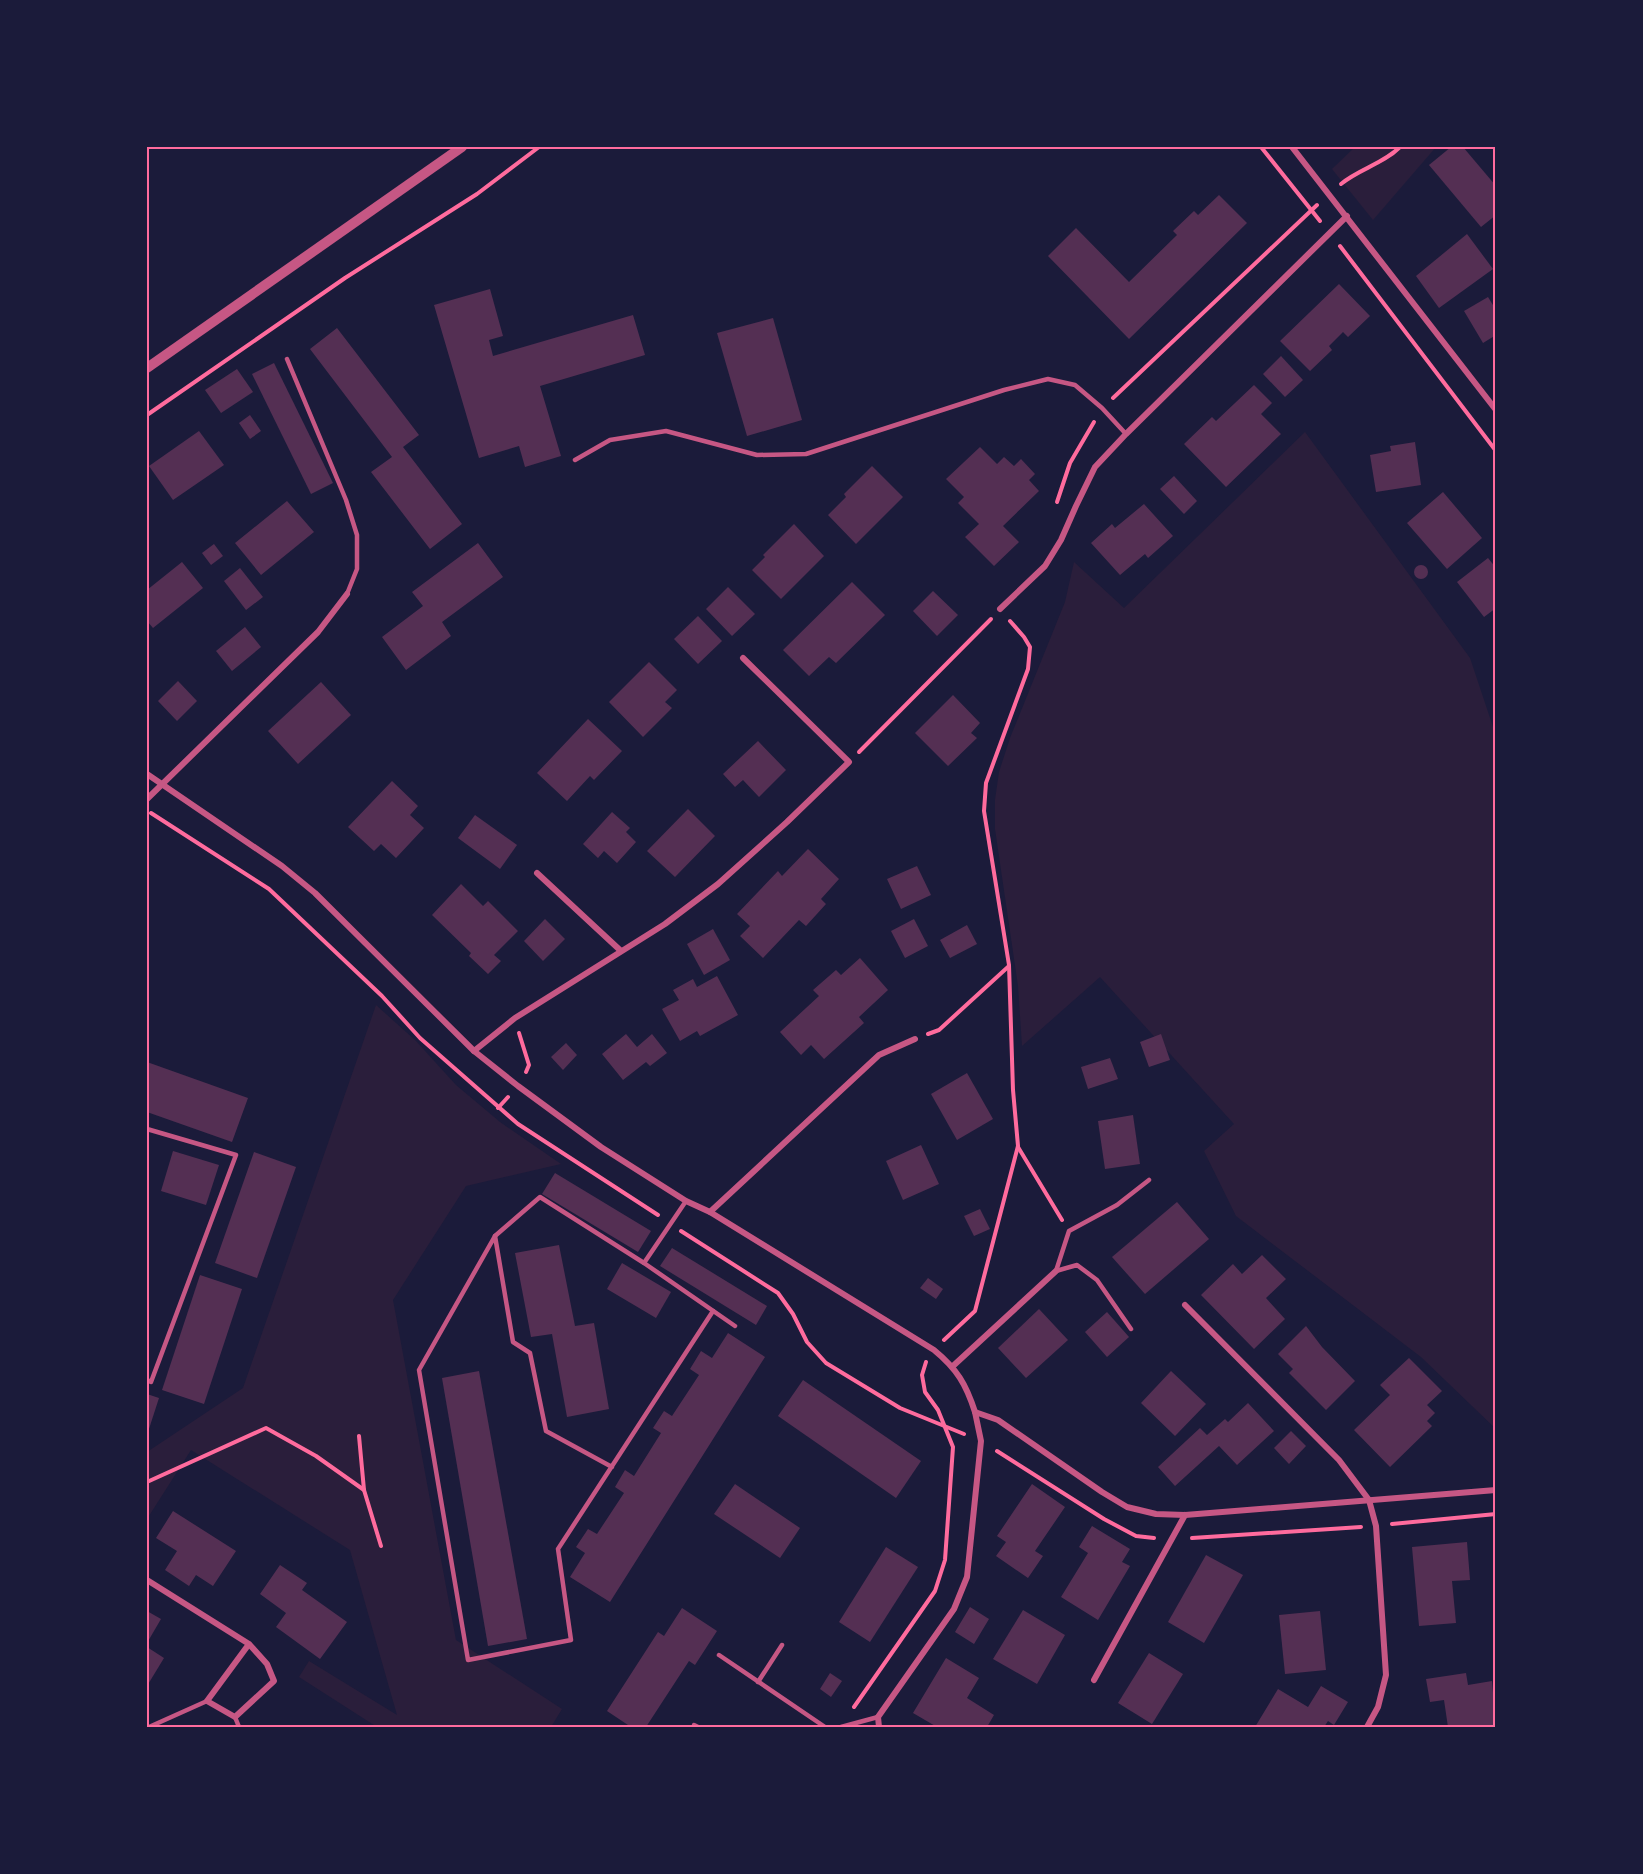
<svg xmlns="http://www.w3.org/2000/svg" width="1643" height="1874" font-family="Inter,sans-serif">
	<rect width="100%" height="100%" fill="#1b1b3a"/>
	<g fill="#2a1e3b">
		<polygon points="1355,147 1436,147 1373,220 1332,169"/>
		<polygon points="1305,432 1470,658 1496,736 1496,1429 1421,1357 1236,1216 1204,1151 1234,1124 1100,977 1022,1046 1018,986 995,829 995,800 999,772 1010,738 1065,602 1074,562 1124,608"/>
		<polygon points="376,1005 416,1041 456,1085 500,1122 561,1164 466,1186 393,1300 456,1640 562,1709 551,1727 377,1727 299,1677 309,1661 397,1715 350,1550 191,1450 147,1519 147,1452 243,1388"/>
	</g>
	<g fill="#542f53">
		<polygon points="1451,147 1463,147 1496,186 1496,215 1481,227 1429,165"/>
		<polygon points="1219,195 1247,223 1129,339 1048,256 1076,228 1129,282 1177,235 1173,231 1194,211 1198,215"/>
		<polygon points="1467,234 1493,269 1439,308 1416,276"/>
		<polygon points="1339,284 1370,316 1348,337 1343,332 1329,346 1332,350 1310,371 1280,341"/>
		<polygon points="490,289 503,336 489,340 493,356 633,315 645,355 540,386 561,456 525,467 519,446 479,458 434,305"/>
		<polygon points="1488,297 1496,310 1496,335 1483,343 1464,311"/>
		<polygon points="773,318 802,420 747,436 717,333"/>
		<polygon points="337,328 419,435 403,447 462,524 430,549 371,472 392,457 310,349"/>
		<polygon points="1281,356 1303,380 1285,397 1263,374"/>
		<polygon points="274,363 333,483 311,494 252,374"/>
		<polygon points="237,369 253,392 221,413 205,390"/>
		<polygon points="1254,385 1272,403 1261,414 1281,434 1226,487 1184,444 1212,417 1216,421"/>
		<polygon points="250,415 261,431 250,439 239,423"/>
		<polygon points="199,431 224,465 173,500 149,466"/>
		<polygon points="1415,442 1421,485 1376,492 1370,455 1391,451 1390,446"/>
		<polygon points="980,447 997,464 1004,457 1014,466 1021,459 1035,474 1029,480 1039,491 1003,526 1019,542 994,566 965,537 979,524 958,503 964,497 946,479"/>
		<polygon points="872,466 903,497 856,544 828,515 846,497 844,494"/>
		<polygon points="1174,476 1197,501 1184,514 1160,489"/>
		<polygon points="1443,492 1482,538 1447,569 1407,523"/>
		<polygon points="287,501 314,532 261,575 235,543"/>
		<polygon points="1144,504 1173,536 1148,558 1145,554 1120,575 1091,543 1112,524 1115,528"/>
		<polygon points="794,524 824,556 781,599 752,570 765,557 763,555"/>
		<polygon points="478,543 503,577 442,622 451,636 406,670 382,637 423,606 412,592"/>
		<polygon points="214,544 223,556 211,565 202,553"/>
		<polygon points="1488,558 1496,568 1496,608 1484,617 1457,582"/>
		<polygon points="182,562 203,588 153,628 147,621 147,590"/>
		<circle cx="1421" cy="572" r="7"/>
		<polygon points="240,568 263,597 246,610 224,581"/>
		<polygon points="852,582 885,615 836,663 829,657 809,676 783,650"/>
		<polygon points="728,587 755,614 732,636 706,609"/>
		<polygon points="933,591 958,615 937,636 913,611"/>
		<polygon points="698,616 722,641 698,664 674,639"/>
		<polygon points="245,627 261,647 232,671 216,651"/>
		<polygon points="649,662 677,690 665,702 672,708 643,737 609,702"/>
		<polygon points="178,681 197,701 177,721 158,701"/>
		<polygon points="321,682 351,715 298,764 268,731"/>
		<polygon points="953,695 980,723 971,733 977,738 948,766 915,733"/>
		<polygon points="588,719 622,751 594,780 590,776 567,801 537,773"/>
		<polygon points="758,741 786,770 759,797 743,780 735,787 723,774"/>
		<polygon points="392,781 418,806 410,815 424,828 396,858 381,844 374,851 348,827"/>
		<polygon points="688,809 715,836 675,877 647,851"/>
		<polygon points="612,812 630,828 626,832 636,842 617,863 604,851 598,858 583,844"/>
		<polygon points="475,815 517,845 500,869 458,838"/>
		<polygon points="808,849 839,879 821,899 826,904 806,926 799,920 763,958 740,936 750,926 737,914 778,871 782,876"/>
		<polygon points="917,866 931,895 901,909 887,879"/>
		<polygon points="461,884 483,906 488,901 518,931 494,955 501,961 488,974 469,956 471,953 432,915"/>
		<polygon points="545,919 565,939 543,961 524,941"/>
		<polygon points="914,919 928,946 905,958 891,931"/>
		<polygon points="967,925 977,944 950,958 940,940"/>
		<polygon points="713,929 730,960 704,975 687,944"/>
		<polygon points="860,958 888,990 859,1017 864,1023 824,1059 811,1045 801,1055 780,1032 819,996 813,990 836,970 841,975"/>
		<polygon points="717,976 738,1015 700,1036 697,1031 680,1041 662,1009 679,1000 673,990 693,979 697,987"/>
		<polygon points="626,1034 637,1047 652,1034 667,1053 650,1066 646,1062 623,1080 602,1054"/>
		<polygon points="1161,1034 1170,1060 1149,1067 1140,1042"/>
		<polygon points="566,1043 577,1055 563,1070 551,1057"/>
		<polygon points="1110,1058 1118,1079 1088,1089 1081,1067"/>
		<polygon points="147,1062 248,1098 232,1142 147,1112"/>
		<polygon points="967,1073 993,1119 957,1140 931,1094"/>
		<polygon points="1133,1115 1140,1164 1105,1169 1098,1121"/>
		<polygon points="921,1145 939,1184 903,1200 886,1161"/>
		<polygon points="173,1151 219,1165 206,1205 161,1191"/>
		<polygon points="254,1152 296,1167 257,1278 215,1263"/>
		<polygon points="555,1173 651,1231 638,1252 542,1194"/>
		<polygon points="1177,1202 1209,1239 1145,1294 1112,1257"/>
		<polygon points="980,1209 990,1229 974,1236 964,1216"/>
		<polygon points="559,1245 575,1326 594,1323 609,1409 567,1417 552,1334 531,1337 515,1253"/>
		<polygon points="672,1248 767,1306 756,1325 660,1266"/>
		<polygon points="1262,1255 1286,1279 1266,1298 1285,1319 1254,1349 1201,1295 1233,1264 1242,1274"/>
		<polygon points="622,1263 671,1292 656,1318 607,1289"/>
		<polygon points="200,1275 242,1289 204,1404 162,1390"/>
		<polygon points="928,1278 943,1289 936,1299 920,1288"/>
		<polygon points="1039,1309 1068,1340 1026,1378 998,1348"/>
		<polygon points="1107,1312 1129,1337 1107,1357 1085,1332"/>
		<polygon points="1306,1326 1322,1347 1355,1381 1326,1410 1289,1373 1293,1369 1278,1354"/>
		<polygon points="728,1333 765,1357 610,1602 570,1577 585,1553 576,1547 588,1529 597,1534 624,1493 615,1487 625,1470 634,1476 661,1433 653,1428 664,1411 672,1416 699,1375 690,1369 701,1351 712,1358"/>
		<polygon points="1409,1358 1442,1391 1427,1405 1435,1413 1427,1421 1432,1426 1390,1467 1354,1430 1390,1395 1380,1385"/>
		<polygon points="479,1371 527,1639 488,1646 442,1378"/>
		<polygon points="1171,1371 1206,1404 1175,1436 1141,1403"/>
		<polygon points="803,1380 921,1461 896,1498 778,1416"/>
		<polygon points="147,1394 159,1398 147,1435"/>
		<polygon points="1248,1403 1274,1431 1237,1465 1219,1446 1175,1486 1158,1467 1200,1428 1207,1435 1225,1419 1228,1422"/>
		<polygon points="1291,1431 1306,1446 1289,1464 1274,1448"/>
		<polygon points="735,1484 800,1528 780,1558 714,1514"/>
		<polygon points="1032,1484 1065,1507 1035,1551 1043,1556 1028,1578 996,1556 1006,1542 997,1536"/>
		<polygon points="173,1511 236,1551 213,1586 196,1575 189,1586 165,1570 177,1551 156,1538"/>
		<polygon points="1092,1526 1130,1549 1122,1562 1130,1566 1098,1620 1061,1597 1088,1553 1079,1547"/>
		<polygon points="1467,1542 1470,1580 1452,1581 1456,1623 1419,1626 1412,1547"/>
		<polygon points="886,1547 918,1567 870,1642 839,1622"/>
		<polygon points="1206,1555 1243,1575 1204,1643 1168,1622"/>
		<polygon points="280,1565 307,1583 302,1590 347,1622 320,1659 276,1627 286,1613 260,1594"/>
		<polygon points="970,1607 989,1619 974,1644 955,1632"/>
		<polygon points="682,1608 717,1631 695,1665 689,1661 646,1727 631,1727 607,1711 658,1632 664,1636"/>
		<polygon points="1023,1610 1065,1635 1037,1684 993,1659"/>
		<polygon points="147,1611 161,1619 147,1643"/>
		<polygon points="1320,1611 1326,1670 1285,1674 1279,1615"/>
		<polygon points="147,1647 164,1658 147,1686"/>
		<polygon points="1149,1653 1183,1674 1152,1724 1118,1703"/>
		<polygon points="946,1658 979,1678 967,1698 994,1715 987,1727 937,1727 913,1713"/>
		<polygon points="830,1673 842,1681 831,1697 820,1689"/>
		<polygon points="1466,1673 1468,1685 1492,1681 1496,1727 1448,1727 1444,1700 1430,1702 1426,1679"/>
		<polygon points="1321,1686 1348,1702 1334,1725 1328,1721 1324,1727 1255,1727 1278,1689 1308,1707"/>
	</g>
	<g fill="none" stroke-linecap="round" stroke-linejoin="round">
		<g stroke="#ff6b9d" stroke-width="4">
			<polyline points="1261,147 1320,221"/>
			<path d="M1341,184C1359,169 1383,164 1400,147"/>
			<polyline points="1340,246 1496,451"/>
			<polyline points="1113,398 1317,205"/>
			<polyline points="147,415 345,278 477,194 539,147"/>
			<polyline points="1057,502 1070,463 1094,422"/>
			<polyline points="859,752 991,619"/>
			<polyline points="151,813 269,889 382,996 420,1038 518,1124 658,1215"/>
			<polyline points="519,1033 529,1065 526,1072"/>
			<polyline points="928,1034 939,1030 1009,966"/>
			<polyline points="498,1108 508,1097"/>
			<polyline points="1018,1147 1062,1220"/>
			<polyline points="681,1231 778,1293 793,1314 807,1342 826,1363 900,1408 964,1434"/>
			<polyline points="944,1340 975,1311 1018,1146 1013,1090 1009,965 984,811 986,783 1028,669 1030,647 1024,637 1010,621"/>
			<polyline points="359,1436 364,1490 381,1546"/>
			<polyline points="997,1451 1104,1519 1136,1536 1154,1538"/>
			<polyline points="147,1482 266,1428 316,1456 364,1490"/>
			<polyline points="1392,1524 1496,1514"/>
			<polyline points="1192,1538 1361,1527"/>
			<polyline points="854,1707 935,1591 945,1560 953,1447 938,1410 925,1392 922,1375 926,1362"/>
		</g>
		<g stroke="#c65784" stroke-width="4.5">
			<polyline points="287,359 346,500 357,535 357,569 347,594"/>
			<polyline points="575,460 610,440 666,431 757,455 806,454 1004,390 1048,379 1075,385 1102,408 1126,434"/>
			<polyline points="147,1129 236,1155 151,1382 147,1380"/>
			<polyline points="495,1236 540,1197 644,1263 735,1326"/>
			<polyline points="644,1263 686,1201"/>
			<polyline points="1056,1271 1069,1231 1117,1205 1149,1180"/>
			<polyline points="1056,1271 1077,1265 1097,1280 1131,1329"/>
			<polyline points="612,1467 546,1431 530,1353 513,1342 495,1236 419,1370 468,1660 571,1640 558,1549 713,1311"/>
			<polyline points="719,1655 825,1727"/>
			<polyline points="758,1682 782,1645"/>
			<polyline points="235,1717 239,1727"/>
			<polyline points="694,1725 698,1727"/>
			<polyline points="149,1727 207,1701"/>
			<polyline points="841,1727 878,1717"/>
		</g>
		<g stroke="#c65784" stroke-width="6">
			<polyline points="1292,147 1496,410"/>
			<polyline points="1000,609 1045,566 1061,540 1076,506 1095,467 1126,434 1347,216"/>
			<path d="M147,774L282,866L315,893L474,1051L518,1086L601,1147L686,1201L710,1212L934,1350C957,1369 966,1384 975,1412L998,1420L1102,1492L1127,1507L1156,1514L1185,1515L1496,1490"/>
			<polyline points="147,799 318,632 347,594"/>
			<polyline points="537,873 621,951"/>
			<polyline points="474,1051 515,1018 665,924 718,884 787,822 849,762 743,658"/>
			<polyline points="710,1212 879,1055 915,1039"/>
			<polyline points="1185,1305 1339,1460 1369,1500 1376,1526 1386,1675 1378,1707 1367,1727"/>
			<polyline points="953,1366 1056,1271"/>
			<polyline points="147,1580 249,1644 267,1664 274,1681 235,1717 207,1701 249,1644"/>
			<polyline points="1094,1680 1185,1515"/>
			<polyline points="879,1727 878,1717 954,1609 967,1577 981,1441 975,1412"/>
		</g>
		<polyline stroke="#c65784" stroke-width="10" points="147,368 462,147"/>
	</g>
	<rect width="1643" height="1874" fill="none" stroke="#1b1b3a" stroke-width="297"/>
	<rect x="148" y="148" width="1346" height="1578" fill="none" stroke="#ff6b9d" stroke-width="2"/>
</svg>
